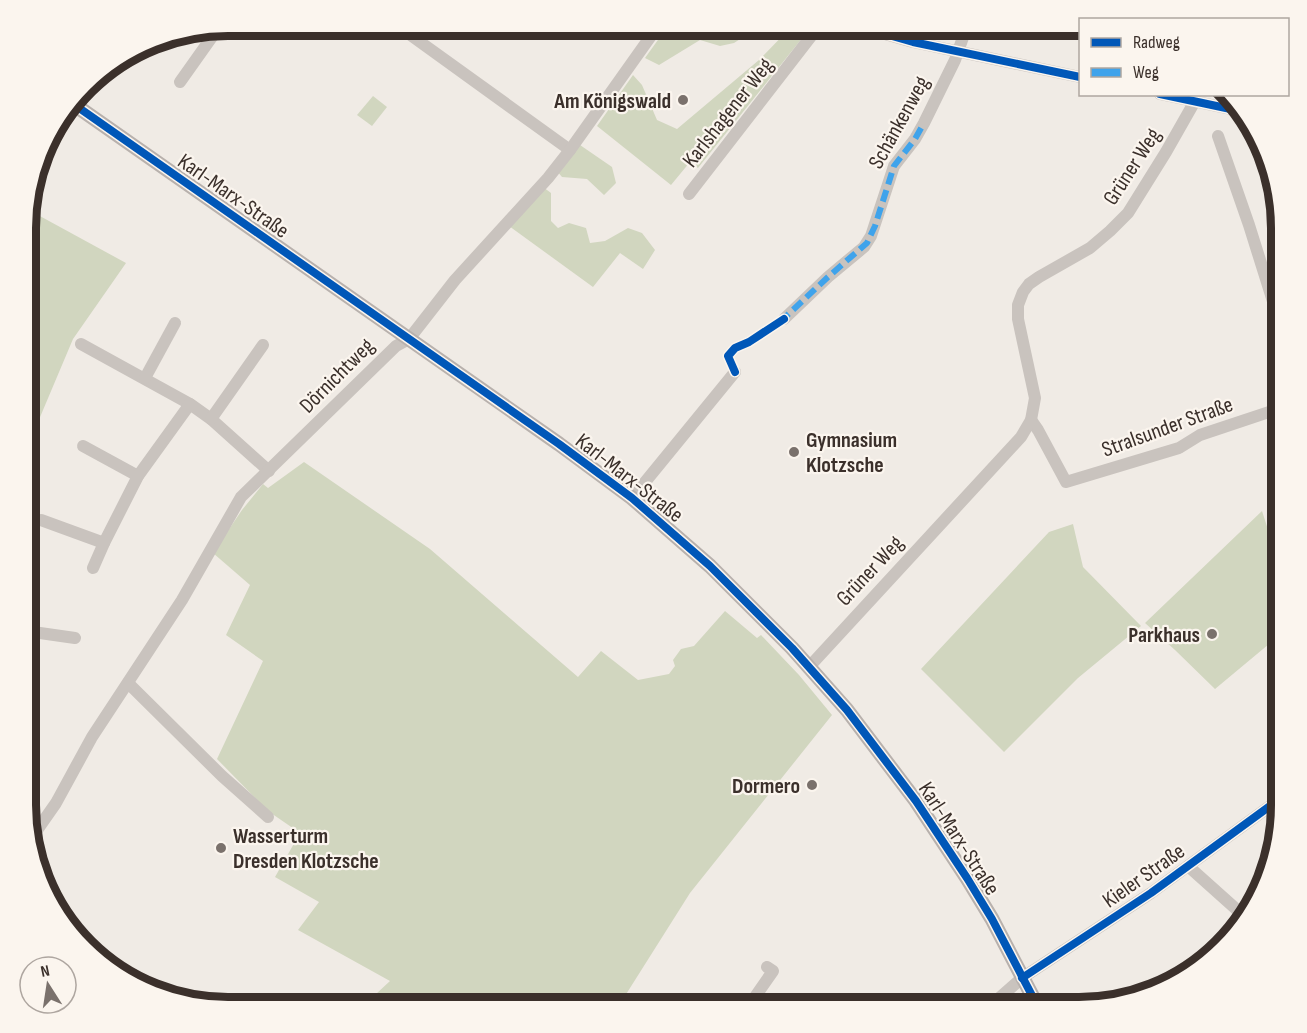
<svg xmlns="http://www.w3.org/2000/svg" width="1307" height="1033" font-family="'Sofia Sans Condensed',sans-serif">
	<rect width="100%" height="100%" fill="#f0ebe5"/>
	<g fill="#d1d6bf">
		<polygon points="668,26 760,26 734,43 720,46 700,40 659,65 645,58"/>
		<polygon points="792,26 806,26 807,32 698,168 690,162 671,185 597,126 633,75 642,85 657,120 677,129 759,60"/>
		<polygon points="373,96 387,107 372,126 357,115"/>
		<polygon points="580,145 612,167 616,183 604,195 587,179 562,177 557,171"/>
		<polygon points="543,187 551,193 551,221 558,228 569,223 586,228 590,243 605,241 628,228 642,233 655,250 643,269 620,253 593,287 509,226"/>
		<polygon points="27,209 126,263 73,339 27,448"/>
		<polygon points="304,462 430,549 578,677 601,651 638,680 669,674 675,666 673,660 681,649 694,646 725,611 757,638 761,635 799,675 832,715 690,893 618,1007 362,1007 390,981 298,930 319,902 275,877 300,833 268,811 217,759 263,661 226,635 250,585 213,553 242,510 263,484 268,488"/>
		<polygon points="1262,511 1281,570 1281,634 1215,689 1175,650 1145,623"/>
		<polygon points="1073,524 1083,567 1141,626 1078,678 1004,752 921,669 1049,532"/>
	</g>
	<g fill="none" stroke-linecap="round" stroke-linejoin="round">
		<g stroke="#c9c3be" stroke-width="12">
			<polyline points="398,26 570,150"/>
			<polyline points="857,26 913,42 1080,77"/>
			<polyline points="180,82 219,27"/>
			<polyline points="1160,94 1240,111"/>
			<polyline points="1218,136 1249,225 1281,327"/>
			<polyline points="689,194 819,26"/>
			<polyline points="784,319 828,277 864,247 871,236 894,166 915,139 924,123 955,60 967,26"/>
			<polyline points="81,344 190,404 211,419 269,471"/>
			<polyline points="145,378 175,323"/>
			<polyline points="211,419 263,345"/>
			<polyline points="1031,420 1038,430 1066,482 1179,448 1200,435 1281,408"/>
			<polyline points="83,446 138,476"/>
			<polyline points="632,498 735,372"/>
			<polyline points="41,520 104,543"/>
			<polyline points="93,568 104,543 138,476 190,404"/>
			<polyline points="26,631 75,638"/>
			<polyline points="809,667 1021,437 1031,420 1035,398 1018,319 1018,305 1023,292 1029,284 1039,277 1090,248 1110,231 1128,213 1166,152 1195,101"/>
			<polyline points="128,683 222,776 268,817"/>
			<path d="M26,800C31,811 37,824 33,836"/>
			<polyline points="35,833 56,803 92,737 182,600 241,497 396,346 409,339 455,280 548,178 570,150 658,26"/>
			<polyline points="1188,866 1245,917"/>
			<polyline points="748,1007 773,971 767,967"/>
			<polyline points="989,1007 1022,978 1151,893 1281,798"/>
		</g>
		<polyline stroke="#b8b1ad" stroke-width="15" points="72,103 559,444 632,498 710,566 792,648 847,710 916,801 967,878 992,919 1038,1007"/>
		<polyline stroke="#3fa3eb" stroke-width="6" stroke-dasharray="12 6" stroke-linecap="butt" points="780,322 828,277 867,243 875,226 894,166 915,139 924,123"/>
		<g stroke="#fbf5ee" stroke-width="11">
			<g id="cycleway">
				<polyline points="857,26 913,42 1080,77"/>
				<polyline points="1160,94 1240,111"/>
				<polyline points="72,103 559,444 632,498 710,566 792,648 847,710 916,801 967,878 992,919 1038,1007"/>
				<polyline points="735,372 728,356 735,348 749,342 784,319"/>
				<polyline points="1022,978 1151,893 1281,798"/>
			</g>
		</g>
		<use href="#cycleway" stroke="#0057b8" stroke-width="8"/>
	</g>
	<g fill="#7a716c" stroke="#fbf5ee" stroke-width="2">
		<circle cx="683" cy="100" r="6"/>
		<circle cx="794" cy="452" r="6"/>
		<circle cx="1212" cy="634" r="6"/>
		<circle cx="812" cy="785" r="6"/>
		<circle cx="221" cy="848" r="6"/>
	</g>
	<g text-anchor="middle" stroke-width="4.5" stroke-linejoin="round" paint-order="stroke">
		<g font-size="22" font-weight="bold" fill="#3b302b" stroke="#fbf5ee" text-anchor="end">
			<text x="671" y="108">Am Königswald</text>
			<text x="806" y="447" text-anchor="start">Gymnasium<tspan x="806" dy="25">Klotzsche</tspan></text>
			<text x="1200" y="642">Parkhaus</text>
			<text x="800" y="793">Dormero</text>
			<text x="233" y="843" text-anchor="start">Wasserturm<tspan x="233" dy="25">Dresden Klotzsche</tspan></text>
		</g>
		<g font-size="22" fill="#3b302b" stroke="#fbf5ee">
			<text transform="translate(727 112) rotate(-52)" y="8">Karlshagener Weg</text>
			<text transform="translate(898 122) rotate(-61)" y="8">Schänkenweg</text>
			<text transform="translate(1131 166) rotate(-57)" y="8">Grüner Weg</text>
			<text transform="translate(234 195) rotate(35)" y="8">Karl-Marx-Straße</text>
			<text transform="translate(336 375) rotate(-45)" y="8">Dörnichtweg</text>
			<text transform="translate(1167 426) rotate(-20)" y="8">Stralsunder Straße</text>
			<text transform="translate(630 477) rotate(38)" y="8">Karl-Marx-Straße</text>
			<text transform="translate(869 570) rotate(-47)" y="8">Grüner Weg</text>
			<text transform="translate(960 838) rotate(57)" y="8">Karl-Marx-Straße</text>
			<text transform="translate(1143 875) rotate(-35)" y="8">Kieler Straße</text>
		</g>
	</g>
	<path d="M0 0H1307V1033H0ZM228 36H1079A192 192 0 0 1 1271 228V805A192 192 0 0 1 1079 997H228A192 192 0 0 1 36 805V228A192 192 0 0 1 228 36Z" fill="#fbf5ee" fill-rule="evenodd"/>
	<path fill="none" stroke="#3b302b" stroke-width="8" d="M228 36H1079A192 192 0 0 1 1271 228V805A192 192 0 0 1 1079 997H228A192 192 0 0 1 36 805V228A192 192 0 0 1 228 36Z"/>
	<rect x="1079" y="18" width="210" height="78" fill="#fbf5ee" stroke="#aea6a0" stroke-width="1.5"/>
	<rect x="1091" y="38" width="30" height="9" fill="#0057b8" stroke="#aea6a0" stroke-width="1.5"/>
	<text x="1133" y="48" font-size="18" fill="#3b302b">Radweg</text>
	<rect x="1091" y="68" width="30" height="9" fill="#3fa3eb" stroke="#aea6a0" stroke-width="1.5"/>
	<text x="1133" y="78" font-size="18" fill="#3b302b">Weg</text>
	<g transform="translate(48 985) rotate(348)"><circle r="28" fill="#fbf5ee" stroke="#aea6a0" stroke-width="1.5"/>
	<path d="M0-4.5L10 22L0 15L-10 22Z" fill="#7a716c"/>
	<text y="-9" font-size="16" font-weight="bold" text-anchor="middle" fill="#3b302b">N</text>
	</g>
</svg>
